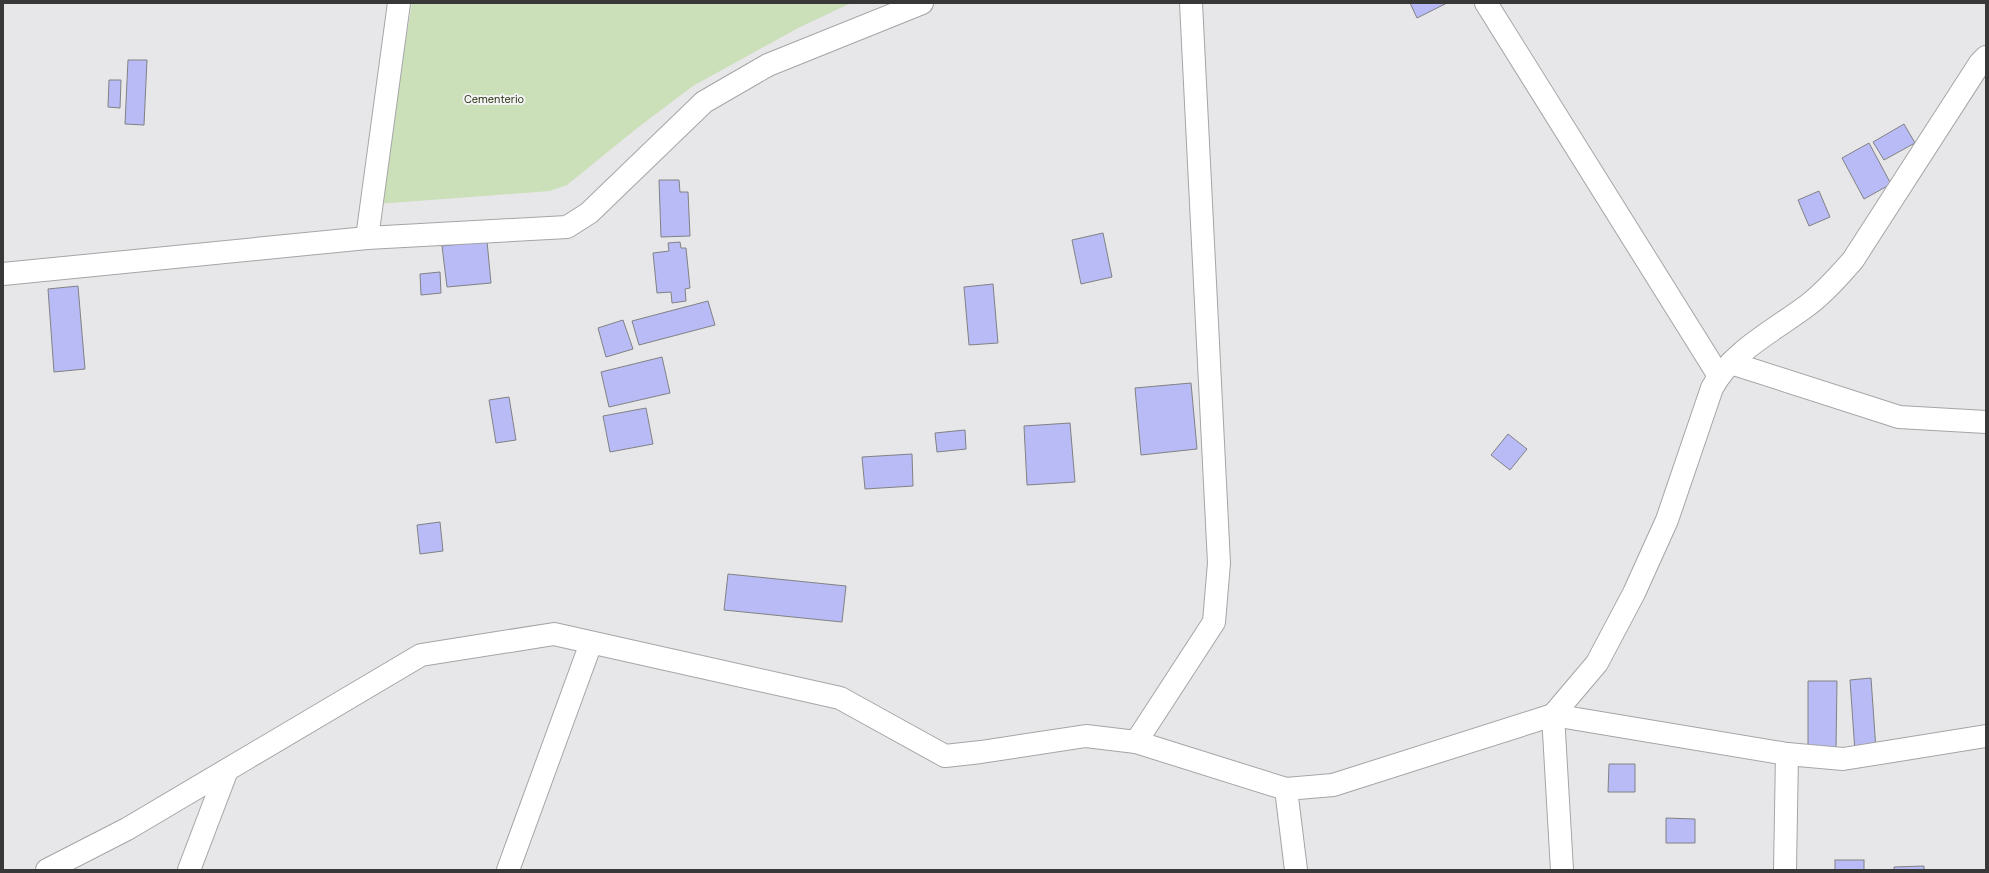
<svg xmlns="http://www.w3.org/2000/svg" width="1989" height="873" font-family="'DM Sans',sans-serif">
	<rect width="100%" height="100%" fill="#e7e7e9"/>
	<polygon fill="#cbdfb8" points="412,3 851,3 798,28 693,86 636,129 567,185 550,191 377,204"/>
	<g fill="#b8bbf5" stroke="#818284">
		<polygon points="1410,3 1447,3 1417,18"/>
		<polygon points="128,60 147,60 144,125 125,124"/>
		<polygon points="109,80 121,80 120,108 108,107"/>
		<polygon points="1904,124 1915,143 1884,160 1873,142"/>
		<polygon points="1869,143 1891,184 1864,199 1842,158"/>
		<polygon points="659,180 679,180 680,192 688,192 690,236 661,237"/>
		<polygon points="1819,191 1830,217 1809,226 1798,200"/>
		<polygon points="1103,233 1112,277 1081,284 1072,240"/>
		<polygon points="487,241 491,283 447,287 442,246"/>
		<polygon points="680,242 681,248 686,248 690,288 685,289 686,301 672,303 671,292 657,293 653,253 669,251 668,243"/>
		<polygon points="440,272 441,293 421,295 420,274"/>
		<polygon points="993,284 998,343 969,345 964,287"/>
		<polygon points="78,286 85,369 54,372 48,289"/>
		<polygon points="708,301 715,325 639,345 632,321"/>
		<polygon points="623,320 633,349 606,357 598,328"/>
		<polygon points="662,357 670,393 609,407 601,372"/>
		<polygon points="1191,383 1197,449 1141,455 1135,388"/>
		<polygon points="509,397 516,440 496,443 489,400"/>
		<polygon points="646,408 653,444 610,452 603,416"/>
		<polygon points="1070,423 1075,482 1027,485 1024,426"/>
		<polygon points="965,430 966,449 937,452 935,433"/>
		<polygon points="1508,434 1527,449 1510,470 1491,455"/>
		<polygon points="912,454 913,486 865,489 862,457"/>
		<polygon points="440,522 443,551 420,554 417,525"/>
		<polygon points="728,574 846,586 842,622 724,610"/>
		<polygon points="1871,678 1876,750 1855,752 1850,680"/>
		<polygon points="1808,681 1837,681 1836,749 1808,749"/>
		<polygon points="1609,764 1635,764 1635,792 1608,792"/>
		<polygon points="1666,818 1695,819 1695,843 1666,843"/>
		<rect x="1835" y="860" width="29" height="10"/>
		<polygon points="1924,866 1924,870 1894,870 1894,867"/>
	</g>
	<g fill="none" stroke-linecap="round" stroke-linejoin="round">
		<g stroke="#a5a5a7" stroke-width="24">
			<g id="street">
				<polyline points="1486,3 1719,376"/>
				<polyline points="367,238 399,3"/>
				<polyline points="3,274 367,238 567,227 589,213 704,102 768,65 922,3"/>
				<polyline points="1731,363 1899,417 1986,422"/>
				<polyline points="1136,742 1214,622 1219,563 1191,3"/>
				<polyline points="1286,789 1296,870"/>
				<polyline points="47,870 127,829 421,655 554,634 840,698 945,756 981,752 1086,736 1136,742 1286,789 1333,785 1553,715 1787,754 1843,759 1986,736"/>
				<polyline points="189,870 227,770"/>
				<polyline points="508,870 591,643"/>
				<path d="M1562,870L1553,715L1597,663L1634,593L1667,520L1712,388C1732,351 1775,330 1808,305C1825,292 1839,276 1853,260L1980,63L1986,57"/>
				<polyline points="1785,870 1787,754"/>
			</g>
		</g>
		<use href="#street" stroke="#fff" stroke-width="22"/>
	</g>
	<g text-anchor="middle" stroke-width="4" stroke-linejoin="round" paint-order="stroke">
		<g font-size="11" fill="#1f3007" stroke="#f4f4f6">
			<text x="494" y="103">Cementerio</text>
		</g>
	</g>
	<rect width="1989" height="873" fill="none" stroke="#383839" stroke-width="8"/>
</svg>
